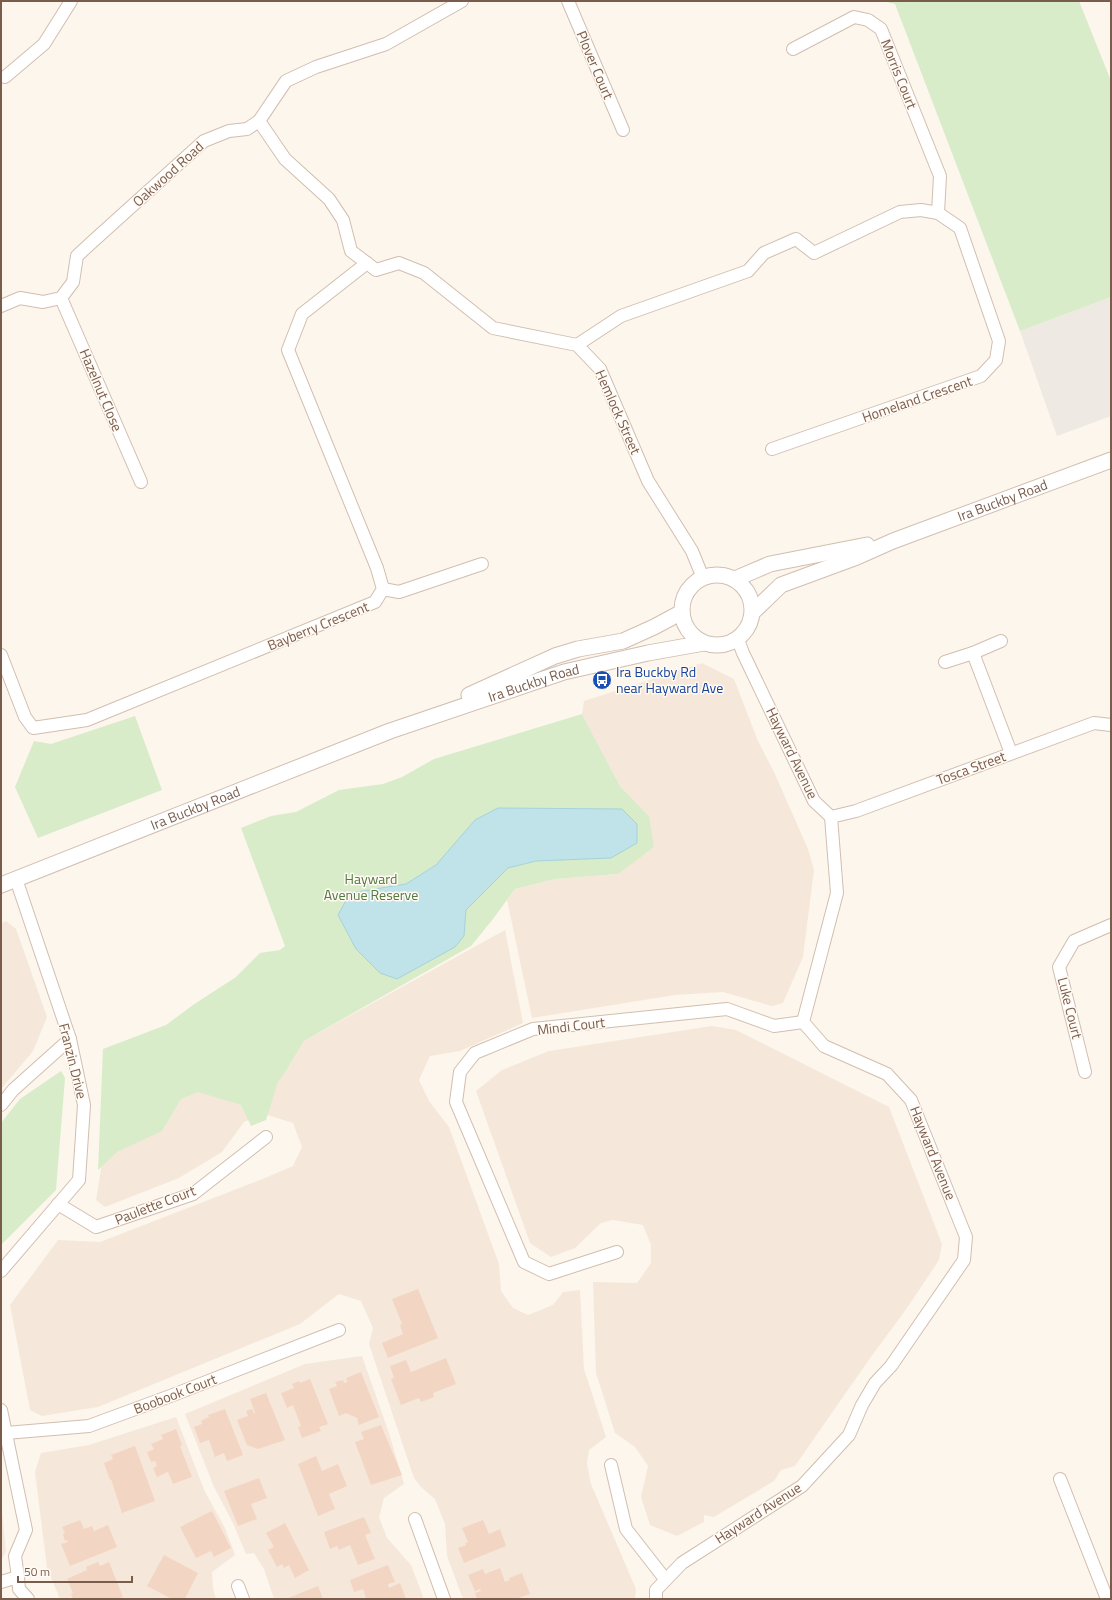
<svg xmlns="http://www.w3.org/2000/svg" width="1112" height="1600" font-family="'Titillium Web',sans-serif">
	<rect width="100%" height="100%" fill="#fdf6ec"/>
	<g fill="#f5e8da">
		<polygon points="702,663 734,679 758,741 774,772 808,849 814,870 803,957 783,1003 772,1006 723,992 675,995 532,1018 507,900 515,889 555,879 618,874 649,816 620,786 582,714 584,701"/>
		<polygon points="6,921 16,929 47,1017 33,1051 1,1089 1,923"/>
		<polygon points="505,930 523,1023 460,1051 430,1056 419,1080 429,1101 449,1127 499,1264 501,1291 513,1308 528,1315 553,1305 563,1292 580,1290 584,1369 606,1437 589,1450 587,1464 591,1484 636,1589 635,1599 463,1599 447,1556 445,1524 435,1499 421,1487 414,1478 369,1344 373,1328 361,1301 339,1294 300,1324 98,1407 42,1416 30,1410 10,1305 58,1240 100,1242 265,1178 293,1166 302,1147 293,1123 264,1114 244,1122 222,1152 179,1178 105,1207 96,1200 104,1150 178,1087 258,1106 286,1071 304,1041"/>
		<polygon points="712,1026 736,1030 889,1107 942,1244 939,1260 907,1308 868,1361 795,1466 781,1470 774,1481 714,1517 704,1515 704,1522 677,1536 650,1525 641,1497 648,1466 635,1447 615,1433 596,1373 593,1282 637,1283 651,1263 651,1245 643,1225 613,1220 601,1223 575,1248 551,1257 530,1243 476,1091 502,1070 549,1051"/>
		<polygon points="362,1356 389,1433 404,1484 384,1498 379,1517 387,1538 411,1565 424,1599 274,1599 264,1569 254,1553 246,1554 233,1523 214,1487 185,1414 305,1364"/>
		<polygon points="176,1417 205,1492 225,1528 235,1555 212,1572 213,1588 216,1599 60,1599 47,1568 35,1472 41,1453 89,1445"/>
		<polygon points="1,1500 6,1552 1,1560"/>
	</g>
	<polygon fill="#efe9e4" points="1111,297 1111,416 1057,436 1020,331"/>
	<g fill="#d8ecc9">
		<polygon points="883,1 1079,1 1111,81 1111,297 1020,331 895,4"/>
		<polygon points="582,714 620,786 649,816 654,847 618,874 555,879 515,889 493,919 471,946 304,1041 286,1071 278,1082 266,1120 251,1126 241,1105 198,1092 181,1099 162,1131 117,1152 98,1170 103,1049 166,1025 193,1005 236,977 260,953 280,950 285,946 241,828 271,816 296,812 339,790 383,784 402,777 434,759"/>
		<polygon points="135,716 162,790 38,838 15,787 34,741 51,744"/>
		<polygon points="61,1071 65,1078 56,1190 1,1245 1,1123 20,1099"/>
	</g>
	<polygon fill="#bfe3e8" stroke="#a5d3da" points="498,808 622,809 637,824 637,843 611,858 536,861 508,868 466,910 464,936 455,947 397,979 380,973 356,949 338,915 350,893 406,884 436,865 475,820"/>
	<g fill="#f3d5c3">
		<polygon points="418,1289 438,1338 388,1358 382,1343 403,1334 400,1325 402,1324 392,1299"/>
		<polygon points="446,1358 456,1384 433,1393 434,1397 421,1402 419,1398 401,1405 391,1379 394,1378 390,1366 406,1360 411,1372"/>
		<polygon points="361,1372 379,1417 359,1425 357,1418 346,1413 339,1416 329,1389 337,1386 335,1382 343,1380 344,1383 348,1382 346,1378"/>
		<polygon points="310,1379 328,1424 319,1427 321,1431 302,1438 298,1427 301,1426 293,1405 287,1408 281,1393 294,1388 292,1384 299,1381 300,1383"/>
		<polygon points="266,1393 285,1440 258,1449 247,1445 237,1420 248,1416 246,1411 252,1409 254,1414 255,1413 250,1399"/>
		<polygon points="225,1409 243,1455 227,1461 224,1453 215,1457 209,1440 200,1443 194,1427 202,1424 201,1421 209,1417 208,1415"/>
		<polygon points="381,1425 402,1475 371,1485 355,1442 364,1439 361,1432"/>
		<polygon points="176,1429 182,1445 180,1446 192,1477 173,1484 168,1472 157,1477 153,1468 157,1466 155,1461 151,1462 147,1452 154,1449 151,1444 163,1439 161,1435"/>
		<polygon points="135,1446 155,1501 122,1513 111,1479 110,1480 104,1463 113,1459 111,1455"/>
		<polygon points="316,1456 322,1471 338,1464 347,1486 329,1494 335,1509 318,1516 298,1464"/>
		<polygon points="259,1478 267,1498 251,1504 257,1519 238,1526 224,1491"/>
		<polygon points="212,1511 231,1548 214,1557 211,1551 196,1558 180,1527"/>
		<polygon points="364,1517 371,1533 365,1535 375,1559 358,1565 350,1545 339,1550 337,1546 330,1549 324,1532"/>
		<polygon points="80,1520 84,1529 92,1526 94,1531 108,1525 117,1547 70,1566 61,1544 68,1542 67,1540 65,1541 63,1534 65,1533 62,1527"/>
		<polygon points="483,1520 489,1534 500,1529 506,1546 464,1563 458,1548 466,1545 465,1543 468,1542 462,1528"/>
		<polygon points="285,1523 309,1570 295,1578 289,1565 284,1568 282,1564 277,1567 268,1550 274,1547 266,1533"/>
		<polygon points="164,1555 198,1573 185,1599 172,1599 147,1586"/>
		<polygon points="98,1562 100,1566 109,1562 123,1597 116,1599 73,1599 71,1594 73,1593 67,1579 87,1570 86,1567"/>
		<polygon points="388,1565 395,1582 388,1584 389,1588 400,1583 406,1599 363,1599 366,1598 363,1589 354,1592 350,1580"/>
		<polygon points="500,1568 505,1582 510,1580 509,1578 522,1573 530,1594 516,1599 477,1599 475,1593 481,1591 480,1589 475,1591 468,1575 483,1569 485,1574"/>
		<polygon points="318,1586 323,1599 286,1599"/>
	</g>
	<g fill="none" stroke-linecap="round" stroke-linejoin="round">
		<g stroke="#d1beb0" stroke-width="14">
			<g id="minor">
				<polyline points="568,1 623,130"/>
				<polyline points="793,49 854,17 868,20 881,29 940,176 938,213"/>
				<polyline points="5,77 44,44 71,1"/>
				<polyline points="259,121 285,159 329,199 343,220 351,251 376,270 399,263 424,273 493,328 577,345 600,369 648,481 692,551 703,578"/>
				<polyline points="61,298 141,482"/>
				<polyline points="1,306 20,298 43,302 61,298 73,282 77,256 91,243 204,141 229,131 247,129 259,121 286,81 316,67 386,44 462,1"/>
				<polyline points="577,345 621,316 748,271 764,253 796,239 814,253 900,212 921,210 938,213 960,228 999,341 996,360 981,376 772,449"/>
				<polyline points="383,589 399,592 482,564"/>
				<polyline points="973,653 1001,641"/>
				<polyline points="1,655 25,717 33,728 87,720 375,602 383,589 377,568 288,350 302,314 367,263"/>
				<polyline points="945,662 973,653 1011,753"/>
				<polyline points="831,817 856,811 1094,723 1111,725"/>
				<polyline points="1085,1072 1059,967 1074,941 1111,925"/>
				<polyline points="1,1105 13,1090 70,1039"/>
				<polyline points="58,1204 96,1227 193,1194 266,1137"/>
				<polyline points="617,1252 549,1274 524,1262 456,1102 460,1072 475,1053 533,1029 727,1009 774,1026 803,1022"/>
				<polyline points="1,1271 79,1180 84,1105 70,1039 16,879"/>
				<polyline points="1,1410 26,1530 15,1556 18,1577 1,1582"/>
				<polyline points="6,1433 89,1426 173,1395 339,1330"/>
				<polyline points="611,1465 626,1529 665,1579"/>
				<polyline points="1060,1479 1107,1599"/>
				<polyline points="415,1519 444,1599"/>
				<polyline points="18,1577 19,1589 28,1599"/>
				<polyline points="238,1586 243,1599"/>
				<polyline points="656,1599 656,1590 682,1563 802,1486 849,1435 862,1405 875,1383 891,1366 964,1260 966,1237 911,1100 887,1074 824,1046 803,1022 837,893 831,817 814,801 743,653 738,640"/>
			</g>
		</g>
		<g stroke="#d1beb0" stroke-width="17">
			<g id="tertiary">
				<circle cx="717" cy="610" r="35"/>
				<polyline points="735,579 770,564 867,545"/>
				<path id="s1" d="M753,612L781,585L857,557L893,541L1111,460"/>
				<polyline points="469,695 555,656 578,649 623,641 654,627 682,612"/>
				<path id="s2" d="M1,885L390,731L564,672L648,653L704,643"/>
			</g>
		</g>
		<use href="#minor" stroke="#fff" stroke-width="12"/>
		<use href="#tertiary" stroke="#fff" stroke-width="15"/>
	</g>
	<defs>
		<g id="bus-disc" transform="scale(1)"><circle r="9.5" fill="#1a4fb4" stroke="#fffaf3"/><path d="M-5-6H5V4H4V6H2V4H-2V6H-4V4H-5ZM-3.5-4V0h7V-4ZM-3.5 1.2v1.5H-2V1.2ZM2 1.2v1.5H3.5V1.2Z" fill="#fff"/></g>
	</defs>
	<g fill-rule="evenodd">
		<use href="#bus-disc" x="602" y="680"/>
	</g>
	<g text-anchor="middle" stroke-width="3" stroke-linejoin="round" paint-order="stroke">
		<g font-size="14" fill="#7a5c4d" stroke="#fffaf3">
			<text transform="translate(595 65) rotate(67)" y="5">Plover Court</text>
			<text transform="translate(899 74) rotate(68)" y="5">Morris Court</text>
			<text transform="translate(168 174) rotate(-42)" y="5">Oakwood Road</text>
			<text transform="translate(101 390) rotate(67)" y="5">Hazelnut Close</text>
			<text transform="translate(917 399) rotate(-19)" y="5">Homeland Crescent</text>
			<text transform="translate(618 412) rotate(66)" y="5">Hemlock Street</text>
			<text dy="5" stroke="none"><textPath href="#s1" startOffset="276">Ira Buckby Road</textPath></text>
			<text transform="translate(318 626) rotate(-22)" y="5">Bayberry Crescent</text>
			<text dy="5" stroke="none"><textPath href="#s2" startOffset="570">Ira Buckby Road</textPath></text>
			<text transform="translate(792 753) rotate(64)" y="5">Hayward Avenue</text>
			<text transform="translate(971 768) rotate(-20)" y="5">Tosca Street</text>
			<text dy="5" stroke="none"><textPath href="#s2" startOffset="209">Ira Buckby Road</textPath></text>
			<text transform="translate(1070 1008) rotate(76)" y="5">Luke Court</text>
			<text transform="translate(571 1026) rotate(-7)" y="5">Mindi Court</text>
			<text transform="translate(73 1061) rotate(76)" y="5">Franzin Drive</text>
			<text transform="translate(933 1153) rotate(68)" y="5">Hayward Avenue</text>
			<text transform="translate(155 1205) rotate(-21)" y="5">Paulette Court</text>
			<text transform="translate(175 1394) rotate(-21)" y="5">Boobook Court</text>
			<text transform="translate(758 1513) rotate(-33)" y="5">Hayward Avenue</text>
		</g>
		<g font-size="14" fill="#164399" stroke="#fffaf3" text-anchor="start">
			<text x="616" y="677">Ira Buckby Rd<tspan x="616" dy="16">near Hayward Ave</tspan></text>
		</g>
		<g font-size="14" fill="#537a41" stroke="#fffaf3">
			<text x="371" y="884">Hayward<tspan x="371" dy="16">Avenue Reserve</tspan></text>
		</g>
	</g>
	<rect width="1112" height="1600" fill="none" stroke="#7a5c4d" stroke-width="4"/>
	<path d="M18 1576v6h114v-6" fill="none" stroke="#7a5c4d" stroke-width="2"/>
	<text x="24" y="1576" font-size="12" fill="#7a5c4d" stroke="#fffaf3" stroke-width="3" paint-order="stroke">50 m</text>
</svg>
